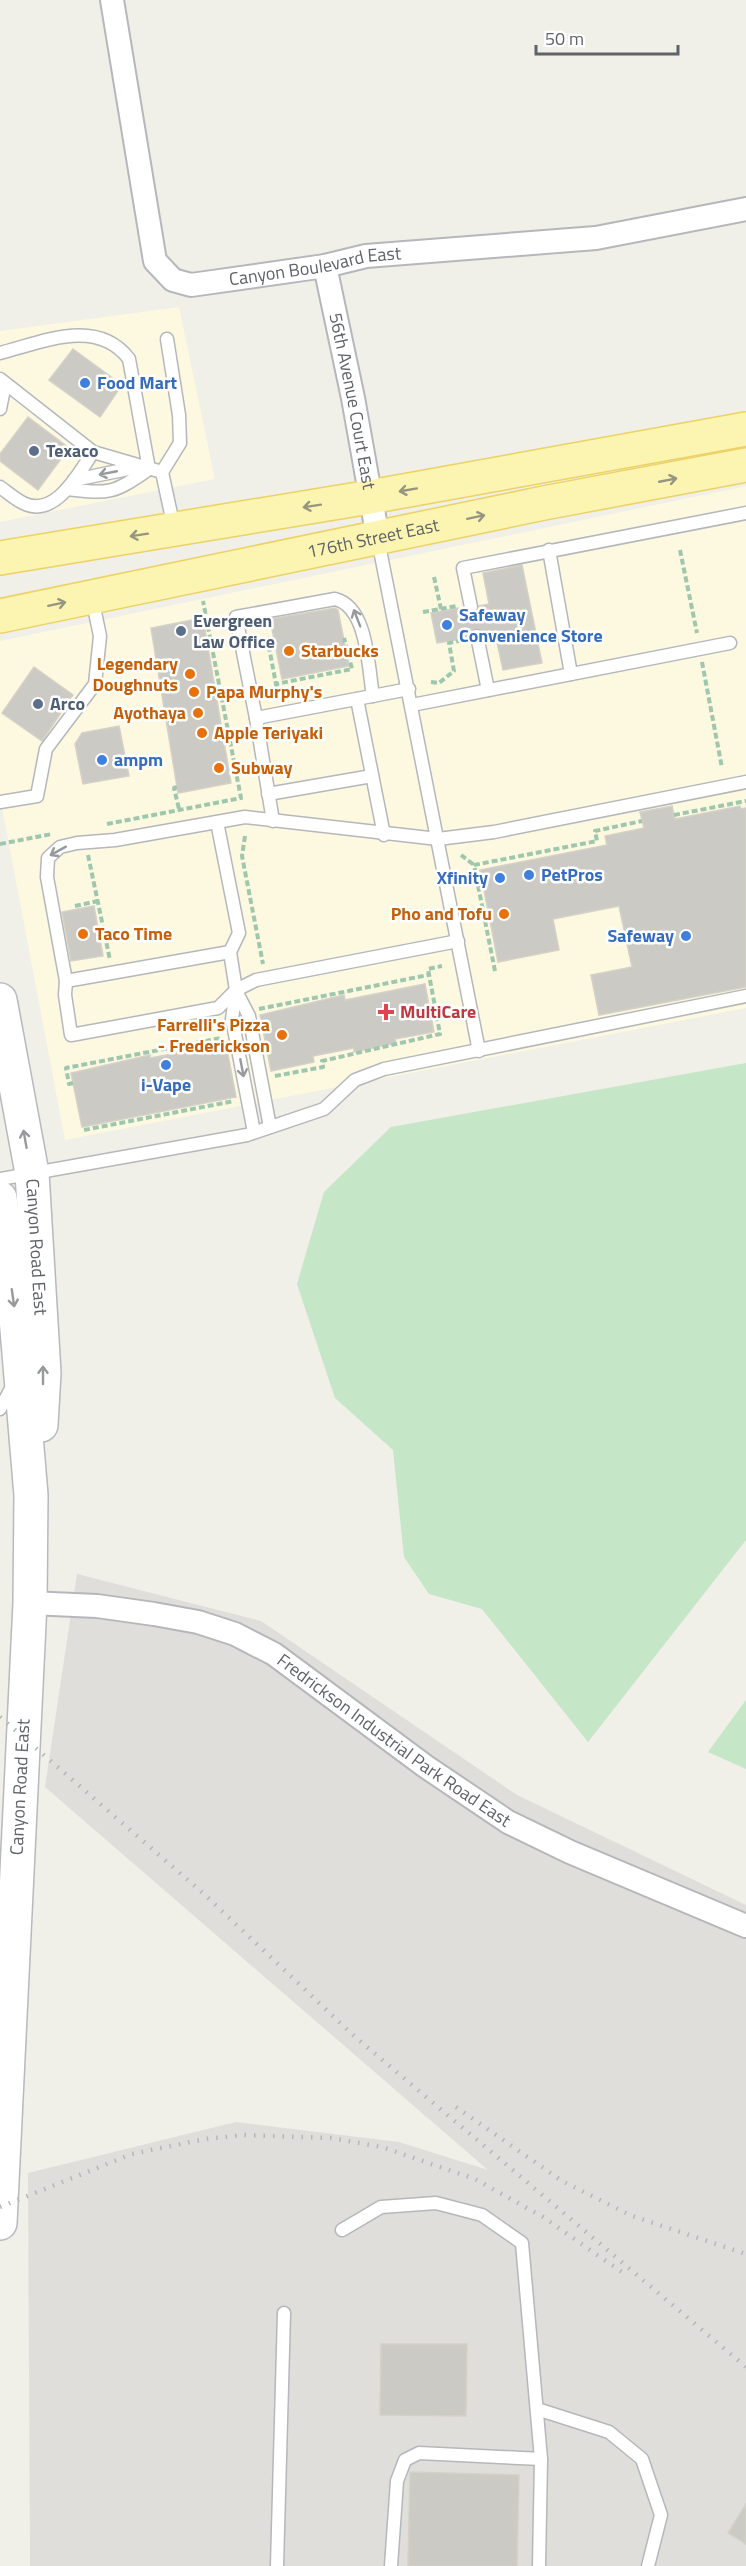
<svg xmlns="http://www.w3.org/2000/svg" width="746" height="2566" font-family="'Titillium Web',sans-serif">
	<rect width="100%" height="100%" fill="#f0efe8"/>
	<g fill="#fdf8e0">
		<polygon points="179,307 215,479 0,522 0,331"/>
		<polygon points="746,486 746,1008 65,1140 0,797 0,641"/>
	</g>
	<polygon fill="#dfdeda" points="77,1574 261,1621 517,1795 746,1905 746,2566 30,2566 28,2173 236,2122 399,2142 488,2170 45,1787"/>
	<g fill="#c6e6c8">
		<polygon points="746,1063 746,1540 588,1742 482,1609 429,1594 404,1557 393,1450 335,1398 297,1284 324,1192 391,1127"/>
		<polygon points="746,1700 746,1769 708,1752"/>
	</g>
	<g fill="#cccac4" stroke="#d5d1c6" stroke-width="1.5">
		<polygon points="73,349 122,385 100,417 49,380"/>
		<polygon points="28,417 69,448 38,490 0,461 0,454"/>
		<polygon points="522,565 542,663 503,670 495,633 485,635 479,628 471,630 469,638 437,643 431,613 458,608 469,615 476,614 479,606 489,604 483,573"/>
		<polygon points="335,608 338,610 349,666 282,679 270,619"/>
		<polygon points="203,618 231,783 178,793 151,628"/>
		<polygon points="34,667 73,695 42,741 2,713"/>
		<polygon points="119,726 129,776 83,784 75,744 82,733"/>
		<polygon points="672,806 675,819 740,806 741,809 746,808 746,987 599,1015 591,975 632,967 619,906 553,919 559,950 498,962 480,870 607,845 605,836 644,828 640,812"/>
		<polygon points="94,906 103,956 71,961 62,912"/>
		<polygon points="425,984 434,1032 395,1039 396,1043 354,1052 354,1048 313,1056 314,1062 271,1071 260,1015 344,995 345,1000"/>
		<polygon points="226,1044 236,1097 82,1127 71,1073 150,1055 150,1058"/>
		<polygon points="381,2344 467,2344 466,2416 380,2415"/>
		<polygon points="410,2472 519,2475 517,2566 408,2566"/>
		<polygon points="746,2504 746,2544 728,2533"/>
	</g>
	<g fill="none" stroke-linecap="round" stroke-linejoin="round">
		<g stroke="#b5b7bb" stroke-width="15">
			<g id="service">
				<path d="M0,353C43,342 97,317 129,359L149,469C113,494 110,494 67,489"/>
				<polyline points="0,379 93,452 162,472 174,528"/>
				<polyline points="0,409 5,384"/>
				<polyline points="162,472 180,443 179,415 167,339"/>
				<polyline points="74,480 138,467"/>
				<path d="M0,487C7,492 15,499 23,503C55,519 79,473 93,452"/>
				<polyline points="378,540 479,1051"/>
				<polyline points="549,550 571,674"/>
				<polyline points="471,607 463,568 746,513"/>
				<polyline points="477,636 488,690"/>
				<polyline points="357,699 384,835"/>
				<polyline points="412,705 730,643"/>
				<path d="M256,718L236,617L335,599C368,607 368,667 373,696"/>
				<polyline points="268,794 372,776"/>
				<polyline points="0,802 37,796 46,749 95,684 100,636 92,598"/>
				<polyline points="273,821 256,718 409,689"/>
				<polyline points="217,822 239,933 230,952 236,990 232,1019 254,1132"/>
				<polyline points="458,941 256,980 236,990 218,1008 71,1035 65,995 66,981 47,877 48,858 60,847 77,843 115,840 245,817 438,839 494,832 746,782"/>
				<polyline points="66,981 230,952"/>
				<polyline points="236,991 249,1016 270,1127"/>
				<polyline points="0,1179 247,1135 324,1109 355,1080 384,1069 746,996"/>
				<polyline points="0,1409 13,1385"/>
				<polyline points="342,2230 381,2207 436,2203 482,2215 522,2243 541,2459 539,2566"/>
				<polyline points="537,2409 609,2432 642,2459 661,2515 648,2566"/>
				<polyline points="277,2566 284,2313"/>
				<polyline points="391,2566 397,2481 405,2460 419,2453 541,2459"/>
			</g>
		</g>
		<g stroke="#b5b7bb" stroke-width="26">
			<g id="minor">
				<path id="s1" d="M112,0L155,261L173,280L191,285L325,266L366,256L596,238L746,209"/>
				<path id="s2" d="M325,266L353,398L378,538"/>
				<path id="s3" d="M30,1603L97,1606L154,1614L198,1622L235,1634L274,1654L425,1766L508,1822L570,1852L746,1926"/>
			</g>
		</g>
		<g stroke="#b6b9be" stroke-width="36">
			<g id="secondary">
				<path id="s4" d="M0,1000L32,1173L44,1373L41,1425"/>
				<polyline points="0,1198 16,1318 31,1495 30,1603 0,2223"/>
			</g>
		</g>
		<g stroke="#ecd165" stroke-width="36">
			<g id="primary">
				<polyline points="0,558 370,497 746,429"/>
				<path id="s5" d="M0,616L544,503L746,465"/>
			</g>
		</g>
		<g stroke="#9fc7ae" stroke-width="4" stroke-dasharray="6 3" stroke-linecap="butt">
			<polyline points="680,550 697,633"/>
			<polyline points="434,577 441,609"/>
			<polyline points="423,612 457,606"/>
			<polyline points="267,637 276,684 352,669 344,638"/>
			<polyline points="702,662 722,768"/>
			<polyline points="431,682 439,683 454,671 449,643 464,640"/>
			<polyline points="276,684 278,692"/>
			<polyline points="177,787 174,788 179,809"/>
			<polyline points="674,815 746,801"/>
			<polyline points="107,824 241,798 203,601"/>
			<polyline points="245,836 242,856 263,964"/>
			<polyline points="0,844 52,834"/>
			<polyline points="88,855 110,960"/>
			<polyline points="461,855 474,865"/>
			<polyline points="75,906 98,901"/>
			<polyline points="495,971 474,865 597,841 595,831 642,821"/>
			<polyline points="259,1009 428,975"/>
			<polyline points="275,1076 323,1067 322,1061 440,1034 428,969 442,966"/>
			<polyline points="73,1083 69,1084 66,1068 221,1038"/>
			<polyline points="84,1130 234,1101"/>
		</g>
		<use href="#service" stroke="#fff" stroke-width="12"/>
		<use href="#minor" stroke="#fff" stroke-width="22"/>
		<use href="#secondary" stroke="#fff" stroke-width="33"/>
		<use href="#primary" stroke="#fcf5b1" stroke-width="33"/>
		<g stroke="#b5b6b7" stroke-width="4.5" stroke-dasharray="1.5 8" stroke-linecap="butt">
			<polyline points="0,1717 204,1894 354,2036 746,2367"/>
			<polyline points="456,2107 562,2181 632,2216 746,2254"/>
			<polyline points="0,2207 132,2154 205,2139 244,2135 331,2138 382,2147 475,2179 543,2217 626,2275"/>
		</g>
	</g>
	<defs><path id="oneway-shaft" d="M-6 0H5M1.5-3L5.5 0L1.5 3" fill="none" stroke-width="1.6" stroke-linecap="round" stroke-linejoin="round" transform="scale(1.5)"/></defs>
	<g stroke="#97999c">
		<use href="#oneway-shaft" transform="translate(108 473) rotate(169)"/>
		<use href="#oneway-shaft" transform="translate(357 618) rotate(-111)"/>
		<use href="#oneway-shaft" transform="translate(58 851) rotate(151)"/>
		<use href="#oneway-shaft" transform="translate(242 1068) rotate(79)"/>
		<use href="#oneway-shaft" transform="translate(25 1139) rotate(-100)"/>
		<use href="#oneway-shaft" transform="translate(13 1298) rotate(82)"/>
		<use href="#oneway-shaft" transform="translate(43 1375) rotate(-90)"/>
	</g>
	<g stroke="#969581">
		<use href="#oneway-shaft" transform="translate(668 480) rotate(-11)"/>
		<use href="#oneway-shaft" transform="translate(408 490) rotate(170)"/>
		<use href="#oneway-shaft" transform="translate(312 506) rotate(171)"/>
		<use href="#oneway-shaft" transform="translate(476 517) rotate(-12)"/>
		<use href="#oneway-shaft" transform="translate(139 535) rotate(171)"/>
		<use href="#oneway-shaft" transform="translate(57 604) rotate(-12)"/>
	</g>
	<g fill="#3f7fe0" stroke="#fff" stroke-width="2">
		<circle cx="85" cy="383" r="6"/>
		<circle cx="447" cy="625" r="6"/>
		<circle cx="102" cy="760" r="6"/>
		<circle cx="529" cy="875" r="6"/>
		<circle cx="500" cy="878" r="6"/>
		<circle cx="686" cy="936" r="6"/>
		<circle cx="166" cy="1065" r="6"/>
	</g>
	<g fill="#5c6f8a" stroke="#fff" stroke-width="2">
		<circle cx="34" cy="451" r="6"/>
		<circle cx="181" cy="631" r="6"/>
		<circle cx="38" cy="704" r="6"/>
	</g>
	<g fill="#e8710a" stroke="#fff" stroke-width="2">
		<circle cx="289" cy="651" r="6"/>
		<circle cx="190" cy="674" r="6"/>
		<circle cx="194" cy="692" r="6"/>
		<circle cx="198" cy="713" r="6"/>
		<circle cx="202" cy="733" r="6"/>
		<circle cx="219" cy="768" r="6"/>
		<circle cx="504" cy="914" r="6"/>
		<circle cx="83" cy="934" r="6"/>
		<circle cx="282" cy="1035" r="6"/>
	</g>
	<path fill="#e0444e" stroke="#fff" stroke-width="2" d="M383 1003h6v6h6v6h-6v6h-6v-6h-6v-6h6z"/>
	<g text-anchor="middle" stroke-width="5" stroke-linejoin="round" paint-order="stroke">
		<g font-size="18" fill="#5f6267" stroke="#fff">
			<text dy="6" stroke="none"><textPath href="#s1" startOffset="435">Canyon Boulevard East</textPath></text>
			<text dy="6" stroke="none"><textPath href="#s2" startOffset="138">56th Avenue Court East</textPath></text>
			<text dy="6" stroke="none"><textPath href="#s5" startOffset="381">176th Street East</textPath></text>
			<text dy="6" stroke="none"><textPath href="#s4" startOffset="250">Canyon Road East</textPath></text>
			<text dy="6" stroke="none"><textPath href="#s3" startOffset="400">Fredrickson Industrial Park Road East</textPath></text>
			<text transform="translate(20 1787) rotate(-87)" y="6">Canyon Road East</text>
		</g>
		<g font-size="18" font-weight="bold" fill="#366cbe" stroke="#fff" text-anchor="start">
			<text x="97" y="389">Food Mart</text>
			<text x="459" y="621">Safeway<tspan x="459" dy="21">Convenience Store</tspan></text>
			<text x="114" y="766">ampm</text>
			<text x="541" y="881">PetPros</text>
			<text x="488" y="884" text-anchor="end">Xfinity</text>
			<text x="674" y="942" text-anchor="end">Safeway</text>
			<text x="166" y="1091" text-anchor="middle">i-Vape</text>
		</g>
		<g font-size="18" font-weight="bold" fill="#4e5e75" stroke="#fff" text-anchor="start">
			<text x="46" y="457">Texaco</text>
			<text x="193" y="627">Evergreen<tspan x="193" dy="21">Law Office</tspan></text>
			<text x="50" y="710">Arco</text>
		</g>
		<g font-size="18" font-weight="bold" fill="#c56008" stroke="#fff" text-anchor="start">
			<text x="301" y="657">Starbucks</text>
			<text x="178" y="670" text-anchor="end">Legendary<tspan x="178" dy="21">Doughnuts</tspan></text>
			<text x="206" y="698">Papa Murphy's</text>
			<text x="186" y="719" text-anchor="end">Ayothaya</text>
			<text x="214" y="739">Apple Teriyaki</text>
			<text x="231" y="774">Subway</text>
			<text x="492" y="920" text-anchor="end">Pho and Tofu</text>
			<text x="95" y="940">Taco Time</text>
			<text x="270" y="1031" text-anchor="end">Farrelli's Pizza<tspan x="270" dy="21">- Frederickson</tspan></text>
		</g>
		<g font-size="18" font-weight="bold" fill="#be3a42" stroke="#fff" text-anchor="start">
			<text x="400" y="1018">MultiCare</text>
		</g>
	</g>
	<path d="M536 45v9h142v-9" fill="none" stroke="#5f6267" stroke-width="3"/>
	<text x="545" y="45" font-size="18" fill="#5f6267" stroke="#ffffff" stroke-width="4.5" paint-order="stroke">50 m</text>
</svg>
